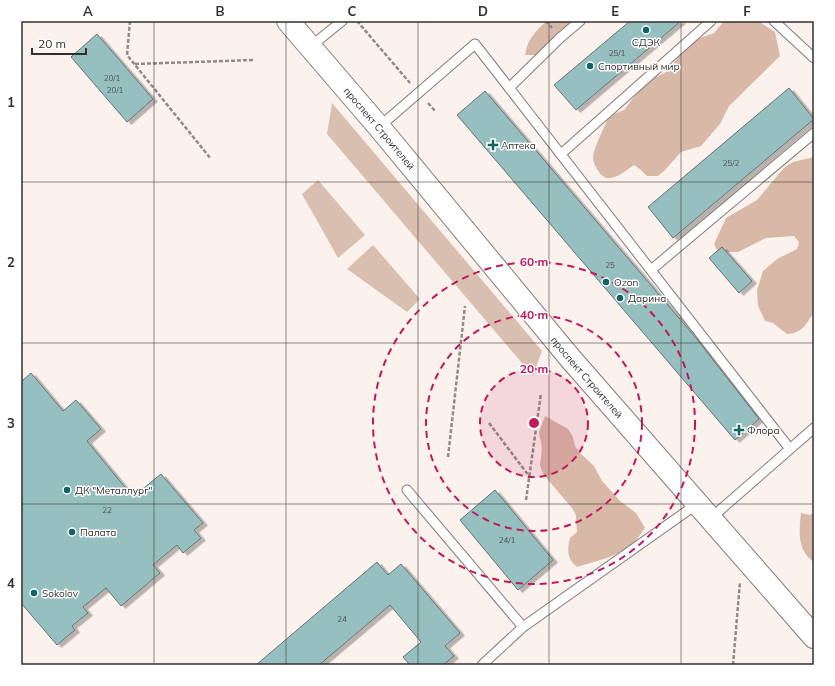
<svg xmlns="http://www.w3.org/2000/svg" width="835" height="686" font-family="Mulish,sans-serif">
	<defs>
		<filter id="shadow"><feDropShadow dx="4.5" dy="2.5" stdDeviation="0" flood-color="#0004"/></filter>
	</defs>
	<rect width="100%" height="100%" fill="#fbf2ed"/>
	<g fill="#d9bfb0">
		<polygon points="332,103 542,351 533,376 327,134"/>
		<polygon points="318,180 365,235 338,258 302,194"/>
		<polygon points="373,245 420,299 407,312 347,269"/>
	</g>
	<g fill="#d8b8a6">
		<path d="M547,21H584L536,55H525C527,40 535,31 547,21Z"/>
		<path d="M724,21H758L775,32L780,56L729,106L720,124L701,146L681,152L665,170L658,176H647L641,170L634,165C624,172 608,186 599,172C596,168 593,162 593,157C594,147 605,126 609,116L624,110L643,85L650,80L668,71L689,43L697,39L714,33Z"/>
		<path d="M814,157V312C806,324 803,333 787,334L773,323L765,321L758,306L757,290L763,271L777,259L797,249L799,242L794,236L766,238L738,252H718L714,244L726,218L757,200L784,168L793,162Z"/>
		<path d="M545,416L568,429L573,437L575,446L580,453L594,466L602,481L620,501L636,513L645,528L632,546L610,557L577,567C567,559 567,550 570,538L577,532L576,515L572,508L543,474L540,465L542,448L539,432Z"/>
		<path d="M814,512V562C797,551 799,531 801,513L810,515Z"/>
	</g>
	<g fill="#96c0bf" stroke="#697272" filter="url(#shadow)">
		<polygon points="630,21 681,21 576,110 554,85"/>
		<polygon points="97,34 153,99 127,122 71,57"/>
		<polygon points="789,88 814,119 673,238 648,207"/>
		<polygon points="485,91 696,338 759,419 735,440 457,115"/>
		<polygon points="722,247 752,281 739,293 709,258"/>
		<polygon points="31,373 63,411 76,400 101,429 87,441 133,497 161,474 203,523 194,530 201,538 183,553 177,545 153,565 160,573 121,606 106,588 83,607 88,613 72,626 75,630 57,645 21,603 21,382"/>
		<polygon points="495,490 553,560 518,590 460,520"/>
		<polygon points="377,562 388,575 401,564 460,633 445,646 454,656 443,665 410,665 403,657 421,642 390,605 319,665 256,665"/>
	</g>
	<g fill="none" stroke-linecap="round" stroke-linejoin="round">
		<g stroke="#837b77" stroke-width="11">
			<g id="lane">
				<polyline points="774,21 814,58"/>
				<polyline points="310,47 342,21"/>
				<polyline points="509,88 560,38 580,21"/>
				<polyline points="379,127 475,44 790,449"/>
				<polyline points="561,154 711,21"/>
				<polyline points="651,270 814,133"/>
				<polyline points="407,490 523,627"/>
				<polyline points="710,519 814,428"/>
				<polyline points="482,665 523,627 697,504"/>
			</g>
		</g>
		<g stroke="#837b77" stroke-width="24">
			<g id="secondary">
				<path id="s1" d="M288,21L379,127L570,358L814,637"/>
			</g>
		</g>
		<g stroke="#918b87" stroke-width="2.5" stroke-dasharray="4 2" stroke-linecap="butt">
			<polyline points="130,21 127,55 211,159"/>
			<polyline points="357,21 410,83"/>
			<polyline points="546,21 552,28"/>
			<polyline points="135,64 254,60"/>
			<polyline points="428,103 435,111"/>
			<polyline points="489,423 529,476"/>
			<polyline points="448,457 465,306"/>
			<polyline points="526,500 541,393"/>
			<polyline points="733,665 740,582"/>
		</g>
		<use href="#lane" stroke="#fff" stroke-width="9"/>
		<use href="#secondary" stroke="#fff" stroke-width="22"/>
	</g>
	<path fill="none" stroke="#332f2d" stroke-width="1" stroke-opacity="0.55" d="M154,21V665M286,21V665M418,21V665M549,21V665M681,21V665M21,182H814M21,343H814M21,504H814"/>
	<circle cx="534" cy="423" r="54" fill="#c2185b" fill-opacity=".12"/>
	<g fill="none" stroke="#c2185b" stroke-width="2" stroke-dasharray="7 5">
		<circle cx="534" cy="423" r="54"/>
		<circle cx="534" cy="423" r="108"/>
		<circle cx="534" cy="423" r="161"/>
	</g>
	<g fill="#136362" stroke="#fff" stroke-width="1.5">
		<circle cx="646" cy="30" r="4"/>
		<circle cx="590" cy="66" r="4"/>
		<path d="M491 139h4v4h4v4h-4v4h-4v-4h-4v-4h4z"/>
		<circle cx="606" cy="282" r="4"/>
		<circle cx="620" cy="298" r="4"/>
		<path d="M737 424h4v4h4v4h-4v4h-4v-4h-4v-4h4z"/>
		<circle cx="67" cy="490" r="4"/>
		<circle cx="72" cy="532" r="4"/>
		<circle cx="34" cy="593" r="4"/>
	</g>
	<g text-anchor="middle" stroke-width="3" stroke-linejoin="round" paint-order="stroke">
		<g font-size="8" fill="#4c5352">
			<text x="617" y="56">25/1</text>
			<text x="112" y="81">20/1</text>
			<text x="115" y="93">20/1</text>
			<text x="731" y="166">25/2</text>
			<text x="610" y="268">25</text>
			<text x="107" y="513">22</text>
			<text x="507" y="543">24/1</text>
			<text x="342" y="622">24</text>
		</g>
		<g font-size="10" fill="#332f2d" stroke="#fff" text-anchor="start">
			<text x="646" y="46" text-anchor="middle">СДЭК</text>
			<text x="598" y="70">Спортивный мир</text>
			<text x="501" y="149">Аптека</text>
			<text x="614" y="286">Ozon</text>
			<text x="628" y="302">Дарина</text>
			<text x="747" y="434">Флора</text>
			<text x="75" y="494">ДК "Металлург"</text>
			<text x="80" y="536">Палата</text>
			<text x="42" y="597">Sokolov</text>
		</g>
		<g font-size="10" fill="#332f2d" stroke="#fff">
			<text dy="4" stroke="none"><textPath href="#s1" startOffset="141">проспект Строителей</textPath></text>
			<text dy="4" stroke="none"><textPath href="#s1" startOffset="465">проспект Строителей</textPath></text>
		</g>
	</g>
	<circle cx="534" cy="423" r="6" fill="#c2185b" stroke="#fff" stroke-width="2"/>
	<g font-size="12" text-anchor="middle" font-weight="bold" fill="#c2185b" stroke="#fff" stroke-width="3" stroke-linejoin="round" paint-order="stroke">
		<text x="534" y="266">60 m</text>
		<text x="534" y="319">40 m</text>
		<text x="534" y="373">20 m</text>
	</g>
	<rect width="835" height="686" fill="none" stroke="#ffffff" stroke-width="44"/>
	<path d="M32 48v6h54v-6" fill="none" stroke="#332f2d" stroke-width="2"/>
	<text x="38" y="48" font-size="12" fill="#332f2d" stroke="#ffffff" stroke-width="3" paint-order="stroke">20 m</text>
	<rect x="22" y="22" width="791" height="642" fill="none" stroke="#332f2d" stroke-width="1.5"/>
	<g font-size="13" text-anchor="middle" font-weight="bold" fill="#332f2d">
		<text x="88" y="16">A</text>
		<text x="220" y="16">B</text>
		<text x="352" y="16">C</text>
		<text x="483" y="16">D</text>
		<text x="615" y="16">E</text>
		<text x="747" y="16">F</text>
		<text x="11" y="107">1</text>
		<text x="11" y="267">2</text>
		<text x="11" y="428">3</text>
		<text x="11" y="588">4</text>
	</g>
</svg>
